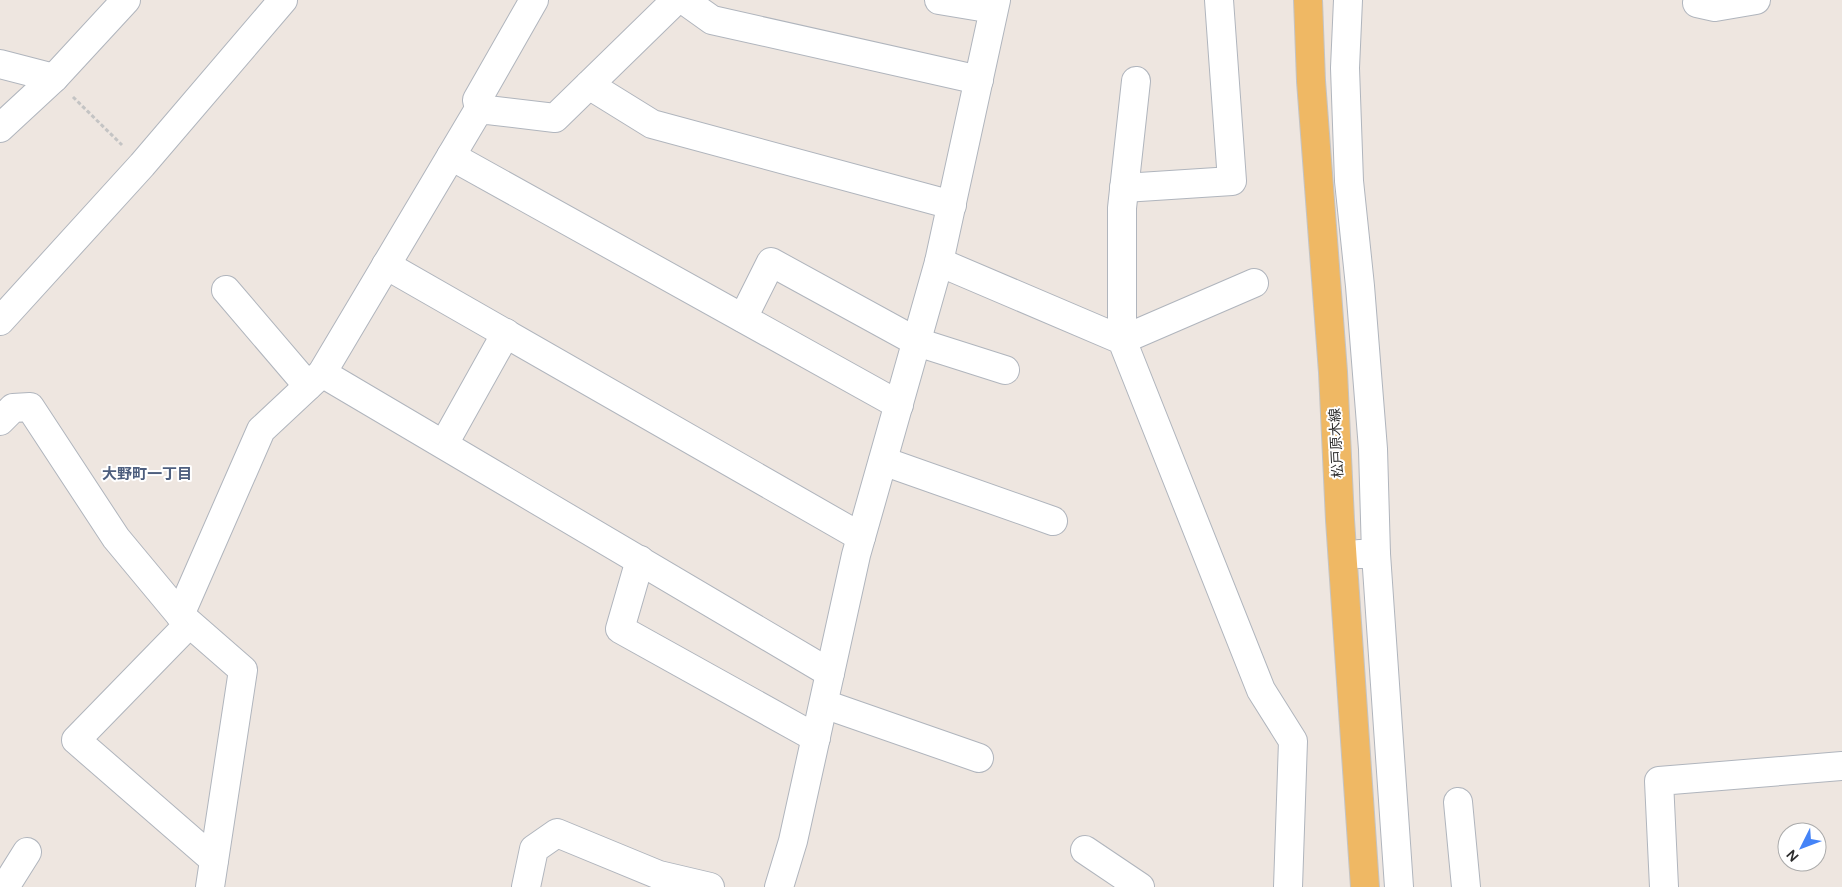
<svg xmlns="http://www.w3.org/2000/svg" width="1842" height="887" font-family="'DM Sans','Noto Sans JP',sans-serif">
	<rect width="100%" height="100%" fill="#eee6e0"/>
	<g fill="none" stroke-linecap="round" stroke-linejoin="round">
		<g stroke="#b0b5bd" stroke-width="30">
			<g id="minor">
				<polyline points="684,0 712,20 979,80"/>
				<polyline points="939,0 993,9"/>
				<polyline points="1348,0 1345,68 1349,181 1360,286 1373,449 1376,554"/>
				<polyline points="1697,3 1715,7 1756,0"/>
				<polyline points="0,64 54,78"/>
				<polyline points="1136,81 1122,208 1122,340 1254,283"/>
				<polyline points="589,85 652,124 952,205"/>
				<polyline points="479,109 477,100 534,0"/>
				<polyline points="0,128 54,78 126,0"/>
				<polyline points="451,156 899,405"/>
				<polyline points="1124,188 1232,181 1219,0"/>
				<polyline points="939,262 1122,340 1261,690 1293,741 1288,887"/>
				<polyline points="386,265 861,537"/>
				<polyline points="226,290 308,386"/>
				<polyline points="743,318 771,262 917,342 1005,370"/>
				<polyline points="0,321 142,165 283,0"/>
				<polyline points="322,373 830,673"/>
				<polyline points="0,421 13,408 30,407 116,538 180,615 243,670 210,887"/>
				<polyline points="444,444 506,333"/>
				<polyline points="883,461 1053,521"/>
				<polyline points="1359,554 1376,554 1399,887"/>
				<polyline points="640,560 620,629 816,738"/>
				<polyline points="180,615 261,430 322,373 479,109 555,118 676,0"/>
				<polyline points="189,624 76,740 214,860"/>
				<polyline points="824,704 979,758"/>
				<polyline points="1458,802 1466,887"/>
				<polyline points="1085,850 1140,887"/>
				<polyline points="5,887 27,852"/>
				<polyline points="526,887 534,849 557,833 659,875 710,887"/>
				<polyline points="779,887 793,841 856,555 939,262 996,0"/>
				<polyline points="1664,887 1659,781 1842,766"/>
			</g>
		</g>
		<g stroke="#c4c4c4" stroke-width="30">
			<polyline id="major" points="1308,0 1311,81 1333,372 1340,520 1365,887"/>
		</g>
		<polyline stroke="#c4c4c4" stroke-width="3" stroke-dasharray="4 2.5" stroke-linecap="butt" points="73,97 122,145"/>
		<use href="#minor" stroke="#fff" stroke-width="28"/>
		<use href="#major" stroke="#efb864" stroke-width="28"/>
	</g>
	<g text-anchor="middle" stroke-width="4" stroke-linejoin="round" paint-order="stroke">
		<g font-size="14" fill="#2d2d2d" stroke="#fff">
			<text transform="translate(1336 443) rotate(-93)" y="5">松戸原木線</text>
		</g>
		<g font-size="15" font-weight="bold" fill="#4d5e7e" stroke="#fff">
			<text x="147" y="479">大野町一丁目</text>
		</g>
	</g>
	<g transform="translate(1802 847) rotate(228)"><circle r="24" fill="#ffffff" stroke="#ababab"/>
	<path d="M0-4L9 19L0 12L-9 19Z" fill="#4483f7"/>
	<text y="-8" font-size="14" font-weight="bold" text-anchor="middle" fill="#2d2d2d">N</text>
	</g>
</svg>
